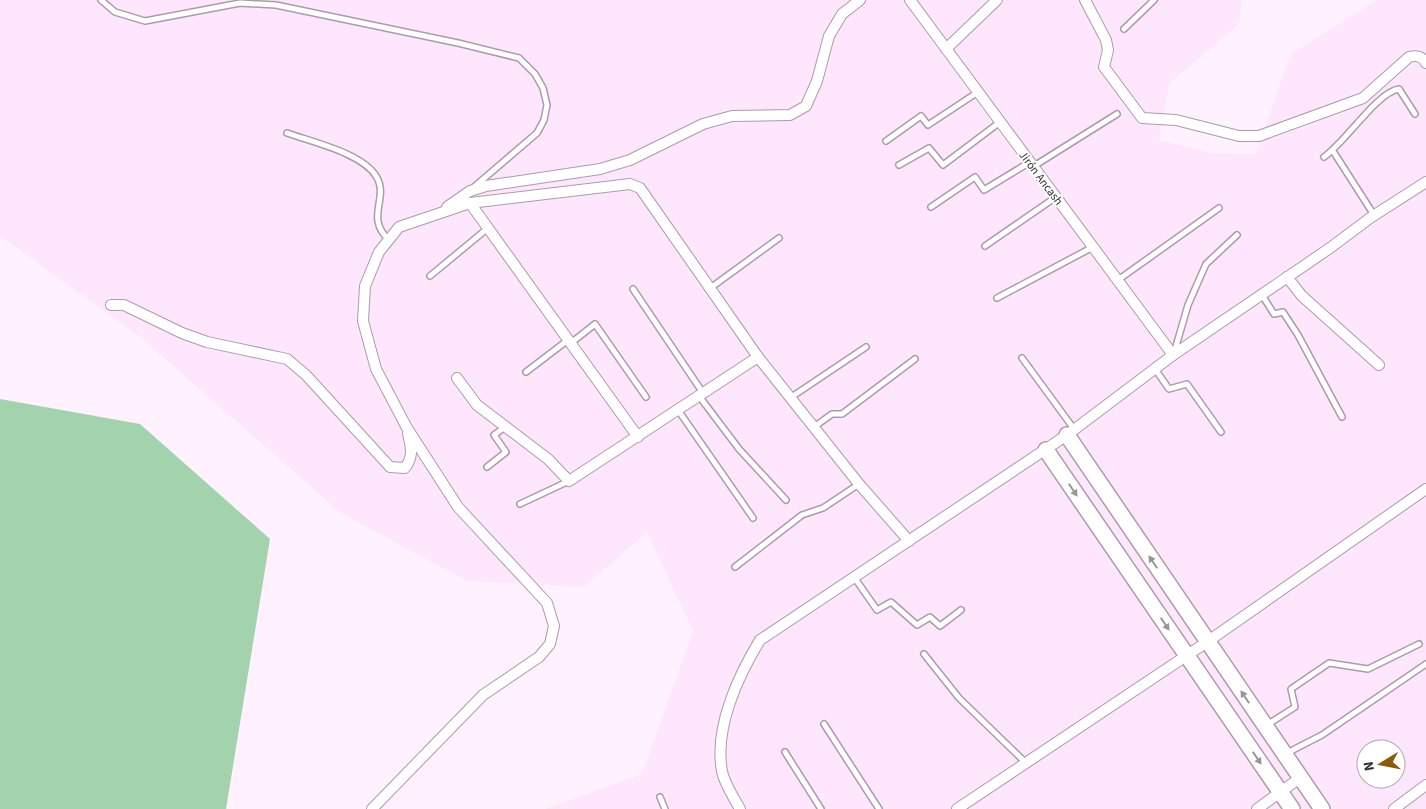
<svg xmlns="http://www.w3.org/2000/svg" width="1426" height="809" font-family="'Source Sans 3',sans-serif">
	<rect width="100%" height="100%" fill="#fff1fe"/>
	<path fill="#fee6fc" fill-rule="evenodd" d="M0,0H1242L1239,24L1169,84L1159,140L1212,153L1256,154L1290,55L1377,0H1426V809H546L642,774L693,631L647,532L584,587L467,581L341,513L139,336L0,236ZM1366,749H1396V779H1366Z"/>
	<polygon fill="#a3d3ac" points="0,399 140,424 270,539 226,809 0,809"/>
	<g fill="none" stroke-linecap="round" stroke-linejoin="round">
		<g stroke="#ac9baa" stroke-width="8">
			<g id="lane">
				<polyline points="101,0 115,12 145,21 240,3 276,5 458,43 519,58 535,74 543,88 547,105 544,120 537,133 474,187"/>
				<polyline points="1124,29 1154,0"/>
				<path d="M287,133C312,142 362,153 376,176C390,198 364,217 389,240"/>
				<polyline points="886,141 921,116 928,125 978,92"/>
				<polyline points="1333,151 1374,215"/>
				<path d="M1324,157C1346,142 1377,92 1399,89L1415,114"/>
				<polyline points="899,165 929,148 943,165 1000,122"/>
				<polyline points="1034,166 1117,114"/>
				<polyline points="931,207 975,177 984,190 1030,162"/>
				<polyline points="985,246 1056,197"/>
				<polyline points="430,276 488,228"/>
				<polyline points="1118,280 1219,208"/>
				<polyline points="633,289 703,393"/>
				<polyline points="709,289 779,238"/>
				<polyline points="1262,295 1274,314 1283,312 1298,335 1342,417"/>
				<polyline points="997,298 1093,247"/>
				<polyline points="571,343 595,324 646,397"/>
				<polyline points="1174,353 1188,305 1206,264 1237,235"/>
				<polyline points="1022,358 1074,429"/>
				<polyline points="1155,369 1169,389 1187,384 1221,432"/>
				<polyline points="526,372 568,340"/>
				<polyline points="699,396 739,449 786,500"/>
				<polyline points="790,398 866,347"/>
				<polyline points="678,410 753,518"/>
				<polyline points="814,427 832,414 842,414 915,359"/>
				<polyline points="487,467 506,452 494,435 505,427"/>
				<polyline points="520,504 569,481"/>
				<polyline points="735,567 802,515 823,508 859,484"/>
				<polyline points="854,577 877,610 891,602 917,625 930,617 940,626 961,610"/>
				<polyline points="924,654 959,698 1027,764"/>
				<polyline points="824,724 879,809"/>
				<polyline points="1267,725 1295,707 1291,689 1329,663 1368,669 1419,644"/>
				<polyline points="785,752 821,809"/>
				<polyline points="1285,754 1322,735 1426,664"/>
				<polyline points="660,797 665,809"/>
			</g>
		</g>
		<g stroke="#ac9baa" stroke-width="12">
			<g id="street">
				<polyline points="910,0 1173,355"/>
				<path d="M1085,0L1106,40L1108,50L1104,67L1142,118L1176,120L1239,136H1259L1363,98L1409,57C1417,55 1422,56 1426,63"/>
				<polyline points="946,49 997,0"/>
				<polyline points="470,203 638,437"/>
				<polyline points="447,207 470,191 486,186 600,169 630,160 703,124 732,116 790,115 806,106 817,81 829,36 842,14 860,0"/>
				<polyline points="1287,277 1302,296 1379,365"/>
				<path d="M111,305H124L182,333L207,342L287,359L306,375L390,467L405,468C414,456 411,447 408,434"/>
				<polyline points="457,378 477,405 548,459 569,481 758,357"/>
				<polyline points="372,809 483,695 539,657 550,644 554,626 547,603 458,507 407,428 376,369 363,321 365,286 379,252 399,227 470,203 630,184 640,188 758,357 859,484 909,541"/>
				<path d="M740,809C734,798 724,783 722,771C714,728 738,676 760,640L1067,435L1173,355L1330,248L1370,218L1426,182"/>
				<polyline points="957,809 1207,642 1426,489"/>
				<polyline points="1257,809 1300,778"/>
				<polyline points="1394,809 1426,785"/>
			</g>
		</g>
		<g stroke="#ac9baa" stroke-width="18">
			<g id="secondary">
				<polyline points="1067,435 1322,809"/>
				<polyline points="1046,450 1292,809"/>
			</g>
		</g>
		<use href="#lane" stroke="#fff" stroke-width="5"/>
		<use href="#street" stroke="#fff" stroke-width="10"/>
		<use href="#secondary" stroke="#fff" stroke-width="15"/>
	</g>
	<defs><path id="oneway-solid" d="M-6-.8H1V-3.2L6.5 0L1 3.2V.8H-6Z" transform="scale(1.25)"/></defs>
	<g fill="#989598">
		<use href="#oneway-solid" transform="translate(1073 490) rotate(56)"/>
		<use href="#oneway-solid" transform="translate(1153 562) rotate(-124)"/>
		<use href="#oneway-solid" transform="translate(1165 624) rotate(56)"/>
		<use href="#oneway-solid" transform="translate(1245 697) rotate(-124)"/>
		<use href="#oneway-solid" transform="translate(1257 758) rotate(56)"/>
	</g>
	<g text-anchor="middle" stroke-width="4" stroke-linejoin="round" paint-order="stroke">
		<g font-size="12" fill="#322b31" stroke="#fff">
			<text transform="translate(1041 178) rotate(53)" y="4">Jirón Ancash</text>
		</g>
	</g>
	<g transform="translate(1381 764) rotate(260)"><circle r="24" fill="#ffffff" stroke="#adaaad"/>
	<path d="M0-4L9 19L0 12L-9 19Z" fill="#8c5a05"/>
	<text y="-8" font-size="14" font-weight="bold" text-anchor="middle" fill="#322b31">N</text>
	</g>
</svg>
